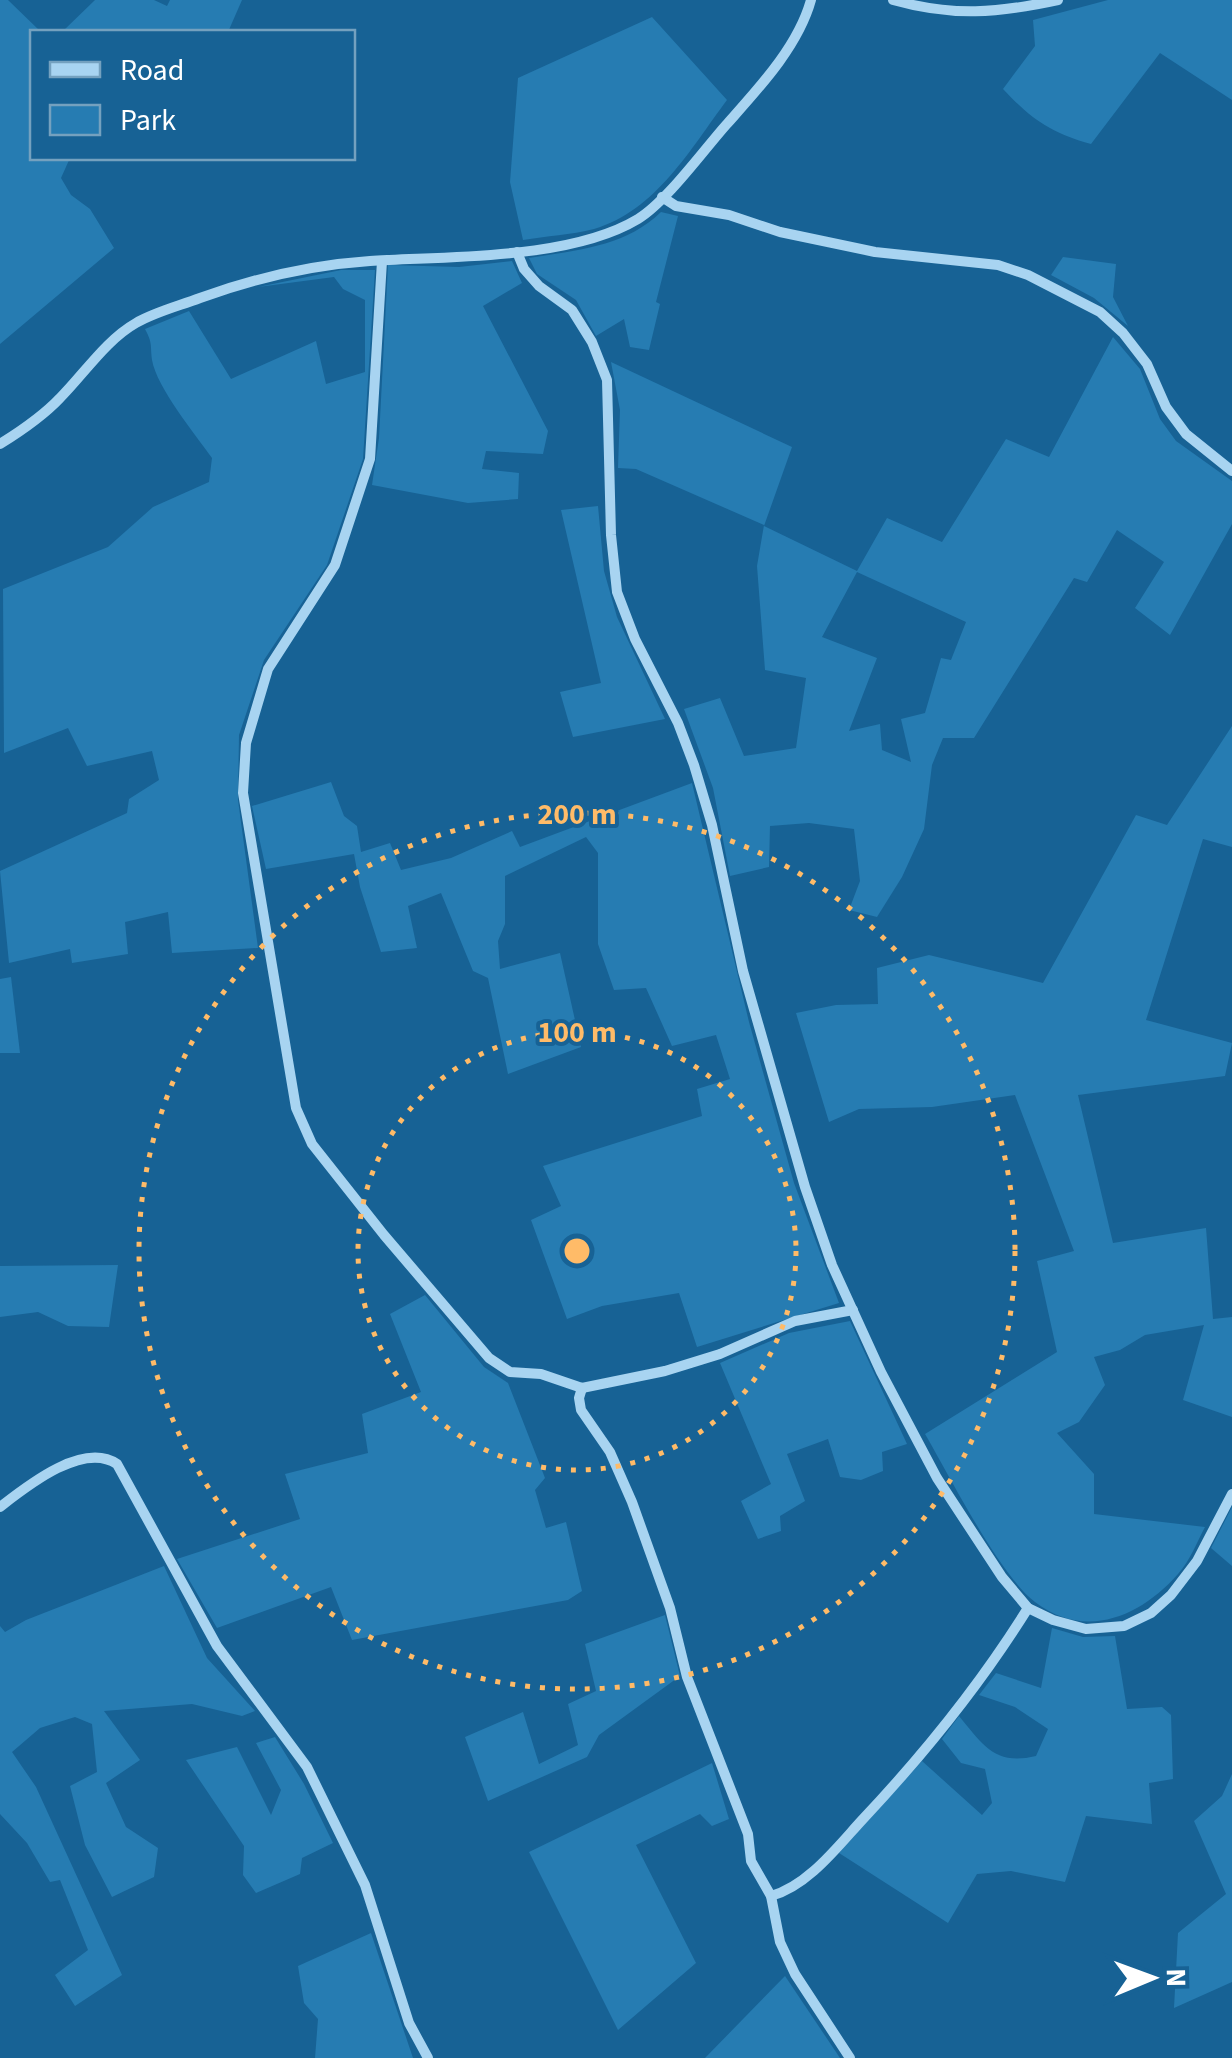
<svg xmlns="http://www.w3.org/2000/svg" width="1232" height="2058" font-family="'Source Sans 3',sans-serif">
	<rect width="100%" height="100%" fill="#176295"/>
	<g fill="#267cb2" fill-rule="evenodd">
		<polygon points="0,0 8,0 41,32 32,32 32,158 70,158 61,178 71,195 90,209 114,248 0,344"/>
		<polygon points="95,0 154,0 167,6 170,0 242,0 228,32 62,32"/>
		<path d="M1108,0H1232V100L1160,53L1091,144C1051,133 1031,119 1003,89L1035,46L1033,20Z"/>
		<path d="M652,17L727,100C691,148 656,211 594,229C571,235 546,236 523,240L510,182L518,78Z"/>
		<path d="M661,212L678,216L656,302L660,304L649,350L630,347L624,319L596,336L576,300L537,274L529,258C577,250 625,247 661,212Z"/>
		<polygon points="1063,257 1116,264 1113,297 1128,326 1094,298 1051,275"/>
		<polygon points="512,261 522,283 483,306 548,431 543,454 486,451 482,469 519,473 518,499 468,503 372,485 379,438 388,265 459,267"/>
		<path d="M341,270H375L363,459L327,565L264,660L239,735L238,800L258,948L172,953L168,912L125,922L128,954L72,963L70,949L9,963L0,871L127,813L129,799L159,780L152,751L87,766L68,728L4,753L3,589L108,547L153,507L209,482L212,458C195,434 157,388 152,360C150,345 153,344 145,329L189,311L231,379L316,341L326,384L365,372V300L343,289L334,277L258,287Z"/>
		<path d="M1113,337L1140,369L1160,419L1176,441L1232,481V524L1170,635L1135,608L1164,562L1117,530L1087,582L1074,578L974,738H943L932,765L924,829L902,877L877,917L849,910L860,881L854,829L809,823L770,826L769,867L730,876L713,788L684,709L720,698L744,756L796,748L806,678L765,670L757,566L764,525L636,469L618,468L620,410L611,362L792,447L764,526L857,571L887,518L942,542L1006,439L1049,457ZM857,572L966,622L951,660L941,658L925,713L901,719L911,762L882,750L880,724L849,731L877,658L822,637Z"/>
		<polygon points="598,506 604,571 617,617 665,719 573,737 560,692 601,683 561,510"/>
		<path d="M1232,726V847L1203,839L1146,1020L1232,1043L1225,1076L1078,1095L1113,1243L1206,1228L1213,1319L1232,1317V1417L1183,1400L1204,1325L1145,1335L1120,1350L1094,1357L1105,1385L1079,1422L1057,1433L1094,1474V1514L1205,1527C1197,1542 1190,1561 1178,1574C1141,1616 1086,1641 1035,1602C1000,1576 949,1475 925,1434L1057,1352L1037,1261L1074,1251L1015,1095L932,1107L859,1109L829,1122L796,1013L836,1005L878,1004L877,968L929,955L1043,983L1136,815L1167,825Z"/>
		<polygon points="331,782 344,816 357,826 361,852 390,843 401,870 451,858 512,831 520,847 692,783 749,1022 794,1183 839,1303 697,1347 679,1293 602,1306 567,1319 531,1220 561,1206 543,1166 702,1116 697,1089 730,1079 716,1035 672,1046 646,988 614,990 598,944 598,853 586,837 505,876 505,924 498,941 500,969 560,953 581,1047 508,1074 488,978 473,971 441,893 408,906 417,948 381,952 360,887 354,854 266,869 252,806"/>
		<polygon points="11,977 20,1053 0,1053 0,979"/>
		<polygon points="118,1265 109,1327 68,1326 38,1312 0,1317 0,1266"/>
		<polygon points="425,1295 484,1367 508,1383 545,1478 535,1490 546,1528 566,1522 582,1591 568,1600 352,1640 331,1587 217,1628 177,1559 300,1519 285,1474 368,1453 362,1414 421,1392 390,1314"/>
		<polygon points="850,1321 907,1444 882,1452 883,1471 861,1480 840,1477 828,1439 787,1454 805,1501 780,1516 781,1531 758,1539 741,1501 771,1484 720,1363 789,1333"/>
		<polygon points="1232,1507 1232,1566 1211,1548"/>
		<polygon points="164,1566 207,1658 255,1711 242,1716 192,1704 104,1711 140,1760 106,1783 126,1827 158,1848 154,1877 112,1897 85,1845 70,1786 97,1772 92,1724 75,1717 40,1728 12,1752 36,1787 122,1975 75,2006 55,1975 88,1950 60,1880 50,1882 27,1843 0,1814 0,1626 5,1632 26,1620"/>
		<polygon points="665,1615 680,1676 599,1735 587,1757 488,1801 465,1737 523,1712 539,1764 578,1745 568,1704 596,1691 585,1644"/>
		<path d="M1052,1628L1083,1637L1115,1636L1127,1709L1162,1707L1171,1715L1173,1779L1149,1783L1152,1824L1086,1816L1065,1882L1011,1871L977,1874L948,1923L839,1853L922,1761L982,1815L992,1803L985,1769L961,1763L942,1739L959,1716C983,1745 995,1766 1036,1756L1048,1729L1015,1707L979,1695L996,1673L1041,1688Z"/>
		<polygon points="275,1737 304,1784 333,1843 302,1858 300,1874 256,1893 243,1875 244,1846 186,1760 237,1747 271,1815 281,1790 256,1743"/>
		<polygon points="712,1763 729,1819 712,1826 700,1814 636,1845 696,1963 618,2030 529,1852"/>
		<polygon points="1232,1774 1232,1982 1174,2008 1178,1933 1226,1894 1194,1821 1222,1796"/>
		<polygon points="371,1933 413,2058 315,2058 318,2019 304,2003 298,1966"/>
		<polygon points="785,1976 840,2058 705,2058"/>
	</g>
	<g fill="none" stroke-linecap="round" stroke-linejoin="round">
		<g stroke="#a8d4f1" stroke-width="10">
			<path d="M893,0C953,17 998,13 1058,0"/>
			<polyline points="662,197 676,206 729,215 780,232 875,252 998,265 1028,275 1100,312 1123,333 1147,364 1166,407 1186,434 1232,471"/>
			<polyline points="517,252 524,269 539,286 572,310 592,342 607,380 611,535 617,592 635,639 678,723 694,765 712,825 743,971 805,1187 832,1265 881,1372 937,1478 1002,1577 1028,1608 1053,1620 1086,1629 1124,1626 1151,1613 1171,1595 1197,1561 1232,1494"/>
			<polyline points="382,261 370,459 335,565 268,669 246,743 243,793 296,1108 312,1144 384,1235 489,1358 510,1372 541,1374 582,1388 665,1371 720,1354 795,1321 853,1310"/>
			<path d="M0,444C21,431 43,416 60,398C84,374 106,340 136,323C155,312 179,306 200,298C255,278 311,265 370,261C448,256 570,260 638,219C666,202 703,151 726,125C758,89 798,47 811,0"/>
			<polyline points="582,1388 579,1398 581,1410 610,1452 632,1502 670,1608 687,1677 748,1834 751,1861 771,1896 780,1942 795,1974 850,2058"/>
			<path d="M0,1507C27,1486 83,1441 117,1464L217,1646L307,1767L365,1885L409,2023L428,2058"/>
			<path d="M771,1896C808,1886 838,1846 863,1819C925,1753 980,1685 1028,1608"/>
		</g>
	</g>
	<g fill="none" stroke="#ffbb68" stroke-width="5" stroke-dasharray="5 10">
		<circle cx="577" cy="1251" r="219"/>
		<circle cx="577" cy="1251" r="438"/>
	</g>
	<circle cx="577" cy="1251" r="15" fill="#ffbb68" stroke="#176295" stroke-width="5"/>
	<g font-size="30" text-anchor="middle" font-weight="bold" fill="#ffbb68" stroke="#176295" stroke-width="8" stroke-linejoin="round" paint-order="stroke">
		<text x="577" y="824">200 m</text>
		<text x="577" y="1042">100 m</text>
	</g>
	<rect x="30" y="30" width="325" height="130" fill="#176295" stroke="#74a1bf" stroke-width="2.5"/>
	<rect x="50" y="62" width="50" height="15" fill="#a8d4f1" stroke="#74a1bf" stroke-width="2.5"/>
	<text x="120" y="80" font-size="30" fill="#ffffff">Road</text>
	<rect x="50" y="105" width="50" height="30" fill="#267cb2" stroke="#74a1bf" stroke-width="2.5"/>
	<text x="120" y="130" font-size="30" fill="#ffffff">Park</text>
	<g transform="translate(1152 1978) rotate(89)" stroke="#176295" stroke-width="8" paint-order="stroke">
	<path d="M0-8L18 38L0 25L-18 38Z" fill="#ffffff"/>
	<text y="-15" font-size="28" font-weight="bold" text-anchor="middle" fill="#ffffff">N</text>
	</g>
</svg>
